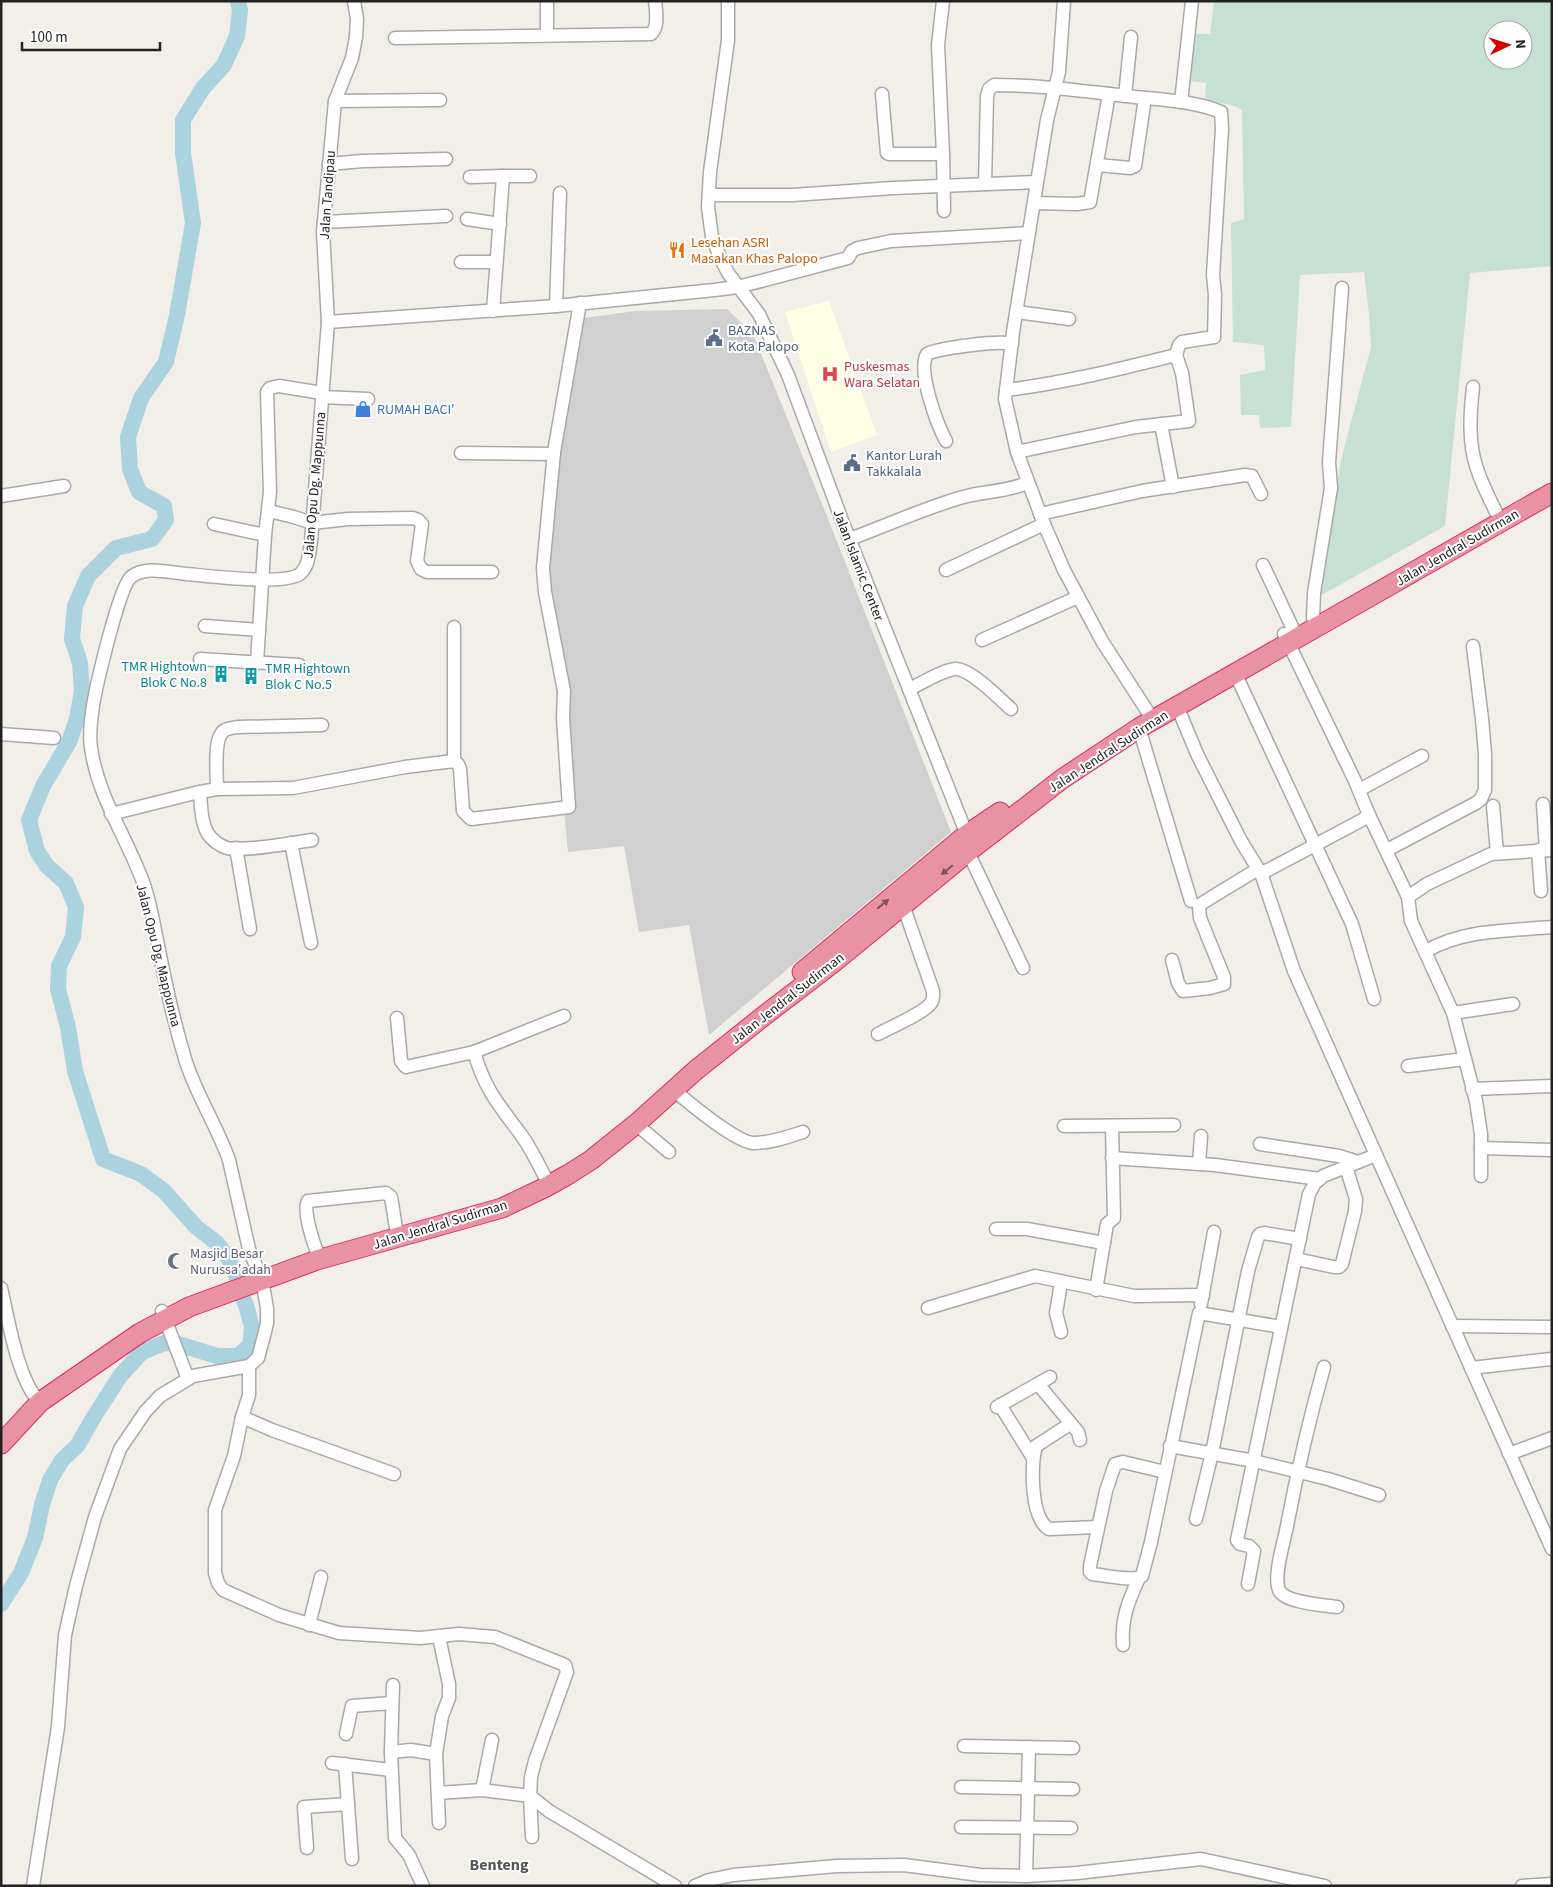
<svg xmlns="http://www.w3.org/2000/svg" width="1553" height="1887" font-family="'Source Sans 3',sans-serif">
	<rect width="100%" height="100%" fill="#f2efe9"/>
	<polygon fill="#ffffe5" points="829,301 877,435 831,452 785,312"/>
	<polygon fill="#d0d0d0" points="727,309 753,334 831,526 951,832 709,1035 689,925 639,932 624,846 568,852 557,735 558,690 538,568 570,320 635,311"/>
	<path fill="#c6e0d4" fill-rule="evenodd" d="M1214,1H1552V266L1470,273L1445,526L1320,596L1341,460L1371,347L1369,314L1364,272L1300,275L1291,427L1260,428L1259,415H1241L1240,375L1265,370L1264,345L1233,342L1231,223L1244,219L1242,110L1232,105L1205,100L1206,83L1189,81L1194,34H1210ZM1493,30H1523V60H1493Z"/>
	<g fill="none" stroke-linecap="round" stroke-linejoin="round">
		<polyline stroke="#aad3df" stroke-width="16" points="1,1604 21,1573 35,1538 42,1505 50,1480 62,1460 77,1446 95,1415 120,1376 142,1352 164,1343 178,1344 217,1356 237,1356 250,1346 252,1327 246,1305 239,1289 237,1277 228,1258 217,1243 196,1227 164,1191 141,1174 103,1159 75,1071 68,1027 58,989 59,966 73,937 76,907 66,883 47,866 37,851 29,820 43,786 69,742 77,719 82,691 80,663 72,639 75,606 88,576 116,548 152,539 166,520 164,506 139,492 130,469 128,437 141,398 166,362 177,315 193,223 183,153 183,120 203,88 224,65 237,36 240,10 238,1"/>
		<g stroke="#a9a9a9" stroke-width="15">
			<g id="minor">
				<polyline points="728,1 728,40 710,172 708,207 712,237 720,257 728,273 759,314 788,375 843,523 969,840"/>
				<polyline points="1064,1 1059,72 1047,120 1013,332 1005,399 1017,452 1044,524 1064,570 1102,641 1153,720"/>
				<polyline points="547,35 547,1"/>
				<path d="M395,38L651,34C659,27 656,11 655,1"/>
				<polyline points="882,94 887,153 889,154 943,154 944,211"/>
				<polyline points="1125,96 1131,37"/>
				<polyline points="335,101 440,100"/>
				<polyline points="1181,102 1192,1"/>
				<polyline points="943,154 938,45 943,1"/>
				<polyline points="329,164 363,161 446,159"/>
				<polyline points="1098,165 1130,168 1135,166 1145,98"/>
				<polyline points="470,177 503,176"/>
				<path d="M985,184L987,96L989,89L994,85C1039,85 1082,91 1127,96C1158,100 1192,100 1221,112L1222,129L1213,275L1215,295L1214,337L1182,342L1179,345L1176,355C1120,369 1064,383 1006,390"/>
				<polyline points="709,195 793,195 893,188 1037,182"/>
				<polyline points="1035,203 1077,204 1090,202 1109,94"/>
				<polyline points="467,219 500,224"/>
				<polyline points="324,222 446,216"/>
				<polyline points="461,262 496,262"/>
				<polyline points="556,306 560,193"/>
				<polyline points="493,311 503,176 530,176"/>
				<polyline points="1017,312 1069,319"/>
				<polyline points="328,322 556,306 714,290 738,287 848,258 852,251 858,248 891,241 1029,233"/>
				<path d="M1473,387C1470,414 1468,443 1477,469C1482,484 1489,498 1496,512"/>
				<polyline points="322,397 368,399"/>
				<polyline points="1161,424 1173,487"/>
				<path d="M946,441C937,424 917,371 927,354C939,348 1000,340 1012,344"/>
				<polyline points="1017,452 1136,427 1189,421 1182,373 1176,355"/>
				<polyline points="461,453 554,454"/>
				<polyline points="1,496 64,486"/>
				<polyline points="269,511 294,517 312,523 348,519 413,518 418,520 422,524 417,561 421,569 427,572 492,572"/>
				<polyline points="1040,514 1142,491 1245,475 1252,476 1261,494"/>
				<polyline points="214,524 265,535"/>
				<path d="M850,539C887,525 925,508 963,497C985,491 1006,492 1027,483"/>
				<polyline points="1263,565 1293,629"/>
				<polyline points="946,570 1044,524"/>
				<polyline points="1313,618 1314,593 1331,488 1329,462 1342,288"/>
				<polyline points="205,626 259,630"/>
				<polyline points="982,640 1078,597"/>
				<polyline points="200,659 299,665"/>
				<polyline points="257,662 265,535 270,492 267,392 270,388 279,386 322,393"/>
				<polyline points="1235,673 1352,924 1374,999"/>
				<path d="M909,689C921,684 942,670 955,669C970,668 1000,699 1011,709"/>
				<polyline points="1177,706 1197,754 1241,841 1260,872 1268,870 1362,820 1369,815 1355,781 1284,634"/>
				<polyline points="1139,728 1191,901"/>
				<polyline points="1,734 54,738"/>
				<polyline points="454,761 454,627"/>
				<path d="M217,789C217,776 214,744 221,734C224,728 232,728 239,727L322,725"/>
				<polyline points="1359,790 1422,756"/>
				<path d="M200,792C201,806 201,822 208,834C212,840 220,846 227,848C243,852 293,843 312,840"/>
				<polyline points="1543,804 1546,850"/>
				<polyline points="1493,806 1497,853"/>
				<polyline points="111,814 195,793 217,789 293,788 405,767 454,761 458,764 460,769 463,811 471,819 569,807 563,718 564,691 545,592 543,568 554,452 580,303"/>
				<polyline points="1369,815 1408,897 1411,921 1453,1013 1476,1101 1481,1134 1481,1176"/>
				<polyline points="291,843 311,943"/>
				<polyline points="236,848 250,929"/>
				<polyline points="1387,850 1476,803 1481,799 1485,790 1485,754 1482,719 1473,646"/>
				<polyline points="1538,850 1541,891"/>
				<polyline points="968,852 1023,968"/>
				<polyline points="1261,873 1294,971 1552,1549"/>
				<polyline points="1408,897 1427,884 1491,854 1552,850"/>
				<path d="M1426,951C1465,929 1508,931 1552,927"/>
				<polyline points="1172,960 1178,983 1183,991 1210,988 1224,984 1224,977 1200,918 1199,907 1201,904 1212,897 1258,869"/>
				<polyline points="1453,1013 1513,1004"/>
				<polyline points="397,1018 401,1061 404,1065 406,1067 474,1052"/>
				<path d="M878,1034C891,1027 924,1013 931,1003C934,999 933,995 933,991L903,905"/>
				<polyline points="1408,1066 1465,1059"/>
				<polyline points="1472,1089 1552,1086"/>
				<path d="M674,1090C689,1103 737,1143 754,1143C770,1143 788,1137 803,1132"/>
				<polyline points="636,1124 669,1152"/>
				<polyline points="1064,1126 1174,1125"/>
				<polyline points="1260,1144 1339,1156 1358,1162"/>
				<polyline points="1481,1148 1552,1150"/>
				<polyline points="1112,1158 1215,1165 1320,1179"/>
				<polyline points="1199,1164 1201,1136"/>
				<path d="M545,1177C538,1163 531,1149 522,1136C499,1105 485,1090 474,1052L564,1016"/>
				<polyline points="996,1229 1027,1229 1104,1243"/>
				<path d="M320,1259C315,1248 302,1211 308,1201L386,1193L391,1197L396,1228"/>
				<polyline points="1296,1259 1334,1267 1339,1267 1342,1264 1355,1211 1356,1199 1346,1167"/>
				<path d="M1,1288C8,1318 18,1382 40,1402"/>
				<polyline points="1096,1290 1107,1224 1114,1218 1112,1126"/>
				<polyline points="1201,1304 1214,1232"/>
				<polyline points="928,1308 1035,1276 1134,1296 1203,1295"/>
				<polyline points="162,1311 188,1379"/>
				<polyline points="1452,1326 1552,1327"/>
				<polyline points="1061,1332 1056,1313 1061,1283"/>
				<polyline points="249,1366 249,1395 242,1417 272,1430 394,1474"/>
				<path d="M1324,1367C1309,1420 1297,1473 1287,1526C1284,1542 1273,1576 1279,1590C1285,1603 1324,1605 1337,1607"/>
				<polyline points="1471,1368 1551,1359"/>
				<polyline points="1038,1384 1078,1432 1080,1440"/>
				<polyline points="1000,1405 1033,1458"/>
				<polyline points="997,1407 1050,1377"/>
				<polyline points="242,1417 234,1456 215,1510 215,1573 218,1583 223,1590 279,1615 339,1633 420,1638 459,1634 495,1637 565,1665 567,1672 535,1761 531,1777 530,1796 549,1811 675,1886"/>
				<path d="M1070,1424L1036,1446C1031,1465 1030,1518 1049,1529L1097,1527"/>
				<polyline points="1170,1446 1254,1461 1328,1479 1379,1495"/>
				<polyline points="1509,1454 1552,1438"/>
				<path d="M1165,1472L1123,1462L1115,1464L1106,1491L1090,1566V1572L1092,1574C1104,1575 1133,1582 1142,1576L1151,1542L1199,1313L1281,1327"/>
				<polyline points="1196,1519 1212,1453 1248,1271 1258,1237 1260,1234 1264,1233 1300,1239"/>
				<polyline points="1248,1584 1254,1551 1249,1546 1240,1544 1237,1540 1309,1194 1315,1183 1323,1176 1376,1155"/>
				<polyline points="309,1625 321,1577"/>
				<path d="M1123,1645C1121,1619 1128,1602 1139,1578"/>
				<polyline points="393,1685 391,1752 395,1838 409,1855 423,1886"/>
				<polyline points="346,1734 352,1706 392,1703"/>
				<polyline points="964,1746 1073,1748"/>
				<polyline points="391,1752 411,1750 436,1754"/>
				<polyline points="332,1763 391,1770"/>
				<polyline points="345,1764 352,1859"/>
				<polyline points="961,1787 1073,1789"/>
				<polyline points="482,1790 492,1740"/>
				<polyline points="438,1793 482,1790 530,1796 532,1837"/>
				<polyline points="439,1823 436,1754 442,1716 449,1698 449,1684 439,1637"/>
				<polyline points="961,1827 1071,1828"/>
				<polyline points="307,1848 304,1807 348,1804"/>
				<polyline points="1026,1876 1029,1747"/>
				<path d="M33,1886L58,1727L65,1635L76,1586L95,1517L120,1449L145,1412L160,1396L193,1376L249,1366L258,1358L264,1336L267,1323V1308L262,1280L249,1249L229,1160C217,1126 197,1096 186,1062C175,1026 166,987 159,950C154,927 151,904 143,882C126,836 98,797 91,748C89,735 91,719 93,706C96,687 119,587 131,577C146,565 170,573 187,574C208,576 288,586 301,573C309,565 309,553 311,542L328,322L323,232L335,101L352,58L356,37L357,19L354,1"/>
				<polyline points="695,1886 709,1880 733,1875 837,1866 904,1865 980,1875 1026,1876 1077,1873 1201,1859 1325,1886"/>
				<polyline points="1522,1886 1552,1884"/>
			</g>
		</g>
		<g stroke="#dc2a67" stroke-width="21">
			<g id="highway">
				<polyline points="802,972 966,835 1000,812"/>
				<polyline points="1,1444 40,1402 140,1333 189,1307 317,1260 502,1208 546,1187 569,1174 591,1160 636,1124 696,1070 765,1015 833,963 973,848 1062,779 1139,728 1552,493"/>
			</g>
		</g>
		<use href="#minor" stroke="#fff" stroke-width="12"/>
		<use href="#highway" stroke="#e892a2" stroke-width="19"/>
	</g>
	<defs><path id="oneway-solid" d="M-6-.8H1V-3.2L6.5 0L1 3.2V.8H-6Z" transform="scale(1.25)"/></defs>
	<g fill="#7b545c">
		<use href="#oneway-solid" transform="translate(947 870) rotate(141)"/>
		<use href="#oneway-solid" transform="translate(883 904) rotate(-40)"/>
	</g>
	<defs>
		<g id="restaurant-bare" transform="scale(1.35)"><path d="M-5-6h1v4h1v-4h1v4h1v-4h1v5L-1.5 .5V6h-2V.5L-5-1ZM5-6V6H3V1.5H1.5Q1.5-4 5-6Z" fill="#e8710a" stroke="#fff" stroke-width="2.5" paint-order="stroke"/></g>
		<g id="civic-bare" transform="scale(1.35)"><path d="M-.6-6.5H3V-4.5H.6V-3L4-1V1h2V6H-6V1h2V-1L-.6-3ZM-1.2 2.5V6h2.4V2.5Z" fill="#5c6f8a" stroke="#fff" stroke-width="2.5" paint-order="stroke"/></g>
		<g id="hospital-bare" transform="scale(1.35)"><path d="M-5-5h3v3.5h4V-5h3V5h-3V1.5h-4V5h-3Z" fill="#e0444e" stroke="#fff" stroke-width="2.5" paint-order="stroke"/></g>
		<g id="shop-bare" transform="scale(1.35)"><path d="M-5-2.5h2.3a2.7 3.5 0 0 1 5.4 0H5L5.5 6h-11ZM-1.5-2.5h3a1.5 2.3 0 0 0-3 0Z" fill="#3f7fe0" stroke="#fff" stroke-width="2.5" paint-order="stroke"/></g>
		<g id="building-bare" transform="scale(1.35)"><path d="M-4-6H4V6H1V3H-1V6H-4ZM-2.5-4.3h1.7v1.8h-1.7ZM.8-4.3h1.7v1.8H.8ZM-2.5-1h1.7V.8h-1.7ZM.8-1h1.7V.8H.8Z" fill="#0f9aa8" stroke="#fff" stroke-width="2.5" paint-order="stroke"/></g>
		<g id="mosque-bare" transform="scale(1.35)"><path d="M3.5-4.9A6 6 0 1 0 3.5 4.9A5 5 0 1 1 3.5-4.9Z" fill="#6b7280" stroke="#fff" stroke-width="2.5" paint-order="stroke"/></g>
	</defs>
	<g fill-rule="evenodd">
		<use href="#restaurant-bare" x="677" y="250"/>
		<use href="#civic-bare" x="714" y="338"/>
		<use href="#hospital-bare" x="830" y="374"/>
		<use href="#shop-bare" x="363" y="409"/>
		<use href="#civic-bare" x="852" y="463"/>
		<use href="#building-bare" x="221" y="674"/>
		<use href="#building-bare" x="251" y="676"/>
		<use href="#mosque-bare" x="176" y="1261"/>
	</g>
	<g text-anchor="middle" stroke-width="4" stroke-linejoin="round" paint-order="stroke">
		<g font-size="14" fill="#222" stroke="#fff">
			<text transform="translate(327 195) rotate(-86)" y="5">Jalan Tandipau</text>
			<text transform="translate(314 485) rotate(-85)" y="5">Jalan Opu Dg. Mappunna</text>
			<text transform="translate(1457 547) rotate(-30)" y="5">Jalan Jendral Sudirman</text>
			<text transform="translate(859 565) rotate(69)" y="5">Jalan Islamic Center</text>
			<text transform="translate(1108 751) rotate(-33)" y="5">Jalan Jendral Sudirman</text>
			<text transform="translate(159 955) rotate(76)" y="5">Jalan Opu Dg. Mappunna</text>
			<text transform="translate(787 998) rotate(-38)" y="5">Jalan Jendral Sudirman</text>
			<text transform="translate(440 1224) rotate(-17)" y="5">Jalan Jendral Sudirman</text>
		</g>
		<g font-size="14" fill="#c56008" stroke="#fff" text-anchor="start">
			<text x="691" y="247">Lesehan ASRI<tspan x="691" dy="16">Masakan Khas Palopo</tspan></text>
		</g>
		<g font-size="14" fill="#4e5e75" stroke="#fff" text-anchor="start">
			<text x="728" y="335">BAZNAS<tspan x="728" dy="16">Kota Palopo</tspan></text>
			<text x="866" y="460">Kantor Lurah<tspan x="866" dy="16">Takkalala</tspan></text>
		</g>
		<g font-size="14" fill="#be3a42" stroke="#fff" text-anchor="start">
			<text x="844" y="371">Puskesmas<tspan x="844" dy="16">Wara Selatan</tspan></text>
		</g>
		<g font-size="14" fill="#366cbe" stroke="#fff" text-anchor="start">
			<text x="377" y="414">RUMAH BACI'</text>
		</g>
		<g font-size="14" fill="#0d838f" stroke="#fff" text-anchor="end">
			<text x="207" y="671">TMR Hightown<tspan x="207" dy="16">Blok C No.8</tspan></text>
			<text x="265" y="673" text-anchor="start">TMR Hightown<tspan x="265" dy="16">Blok C No.5</tspan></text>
		</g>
		<g font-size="14" fill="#5b616d" stroke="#fff" text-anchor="start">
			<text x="190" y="1258">Masjid Besar<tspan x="190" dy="16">Nurussa'adah</tspan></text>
		</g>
		<g font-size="16" font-weight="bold" fill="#555" stroke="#fff">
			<text x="499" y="1870">Benteng</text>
		</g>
	</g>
	<rect width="1553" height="1887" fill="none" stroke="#222222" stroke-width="5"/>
	<g transform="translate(1508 45) rotate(86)"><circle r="24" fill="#ffffff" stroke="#a7a7a7"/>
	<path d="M0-4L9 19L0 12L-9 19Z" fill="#d40000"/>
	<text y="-8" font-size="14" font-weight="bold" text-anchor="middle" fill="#222222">N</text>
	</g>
	<path d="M22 42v8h138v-8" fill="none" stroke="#222222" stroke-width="2.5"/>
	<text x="30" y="42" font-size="15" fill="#222222" stroke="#ffffff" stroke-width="4" paint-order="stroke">100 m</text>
</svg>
